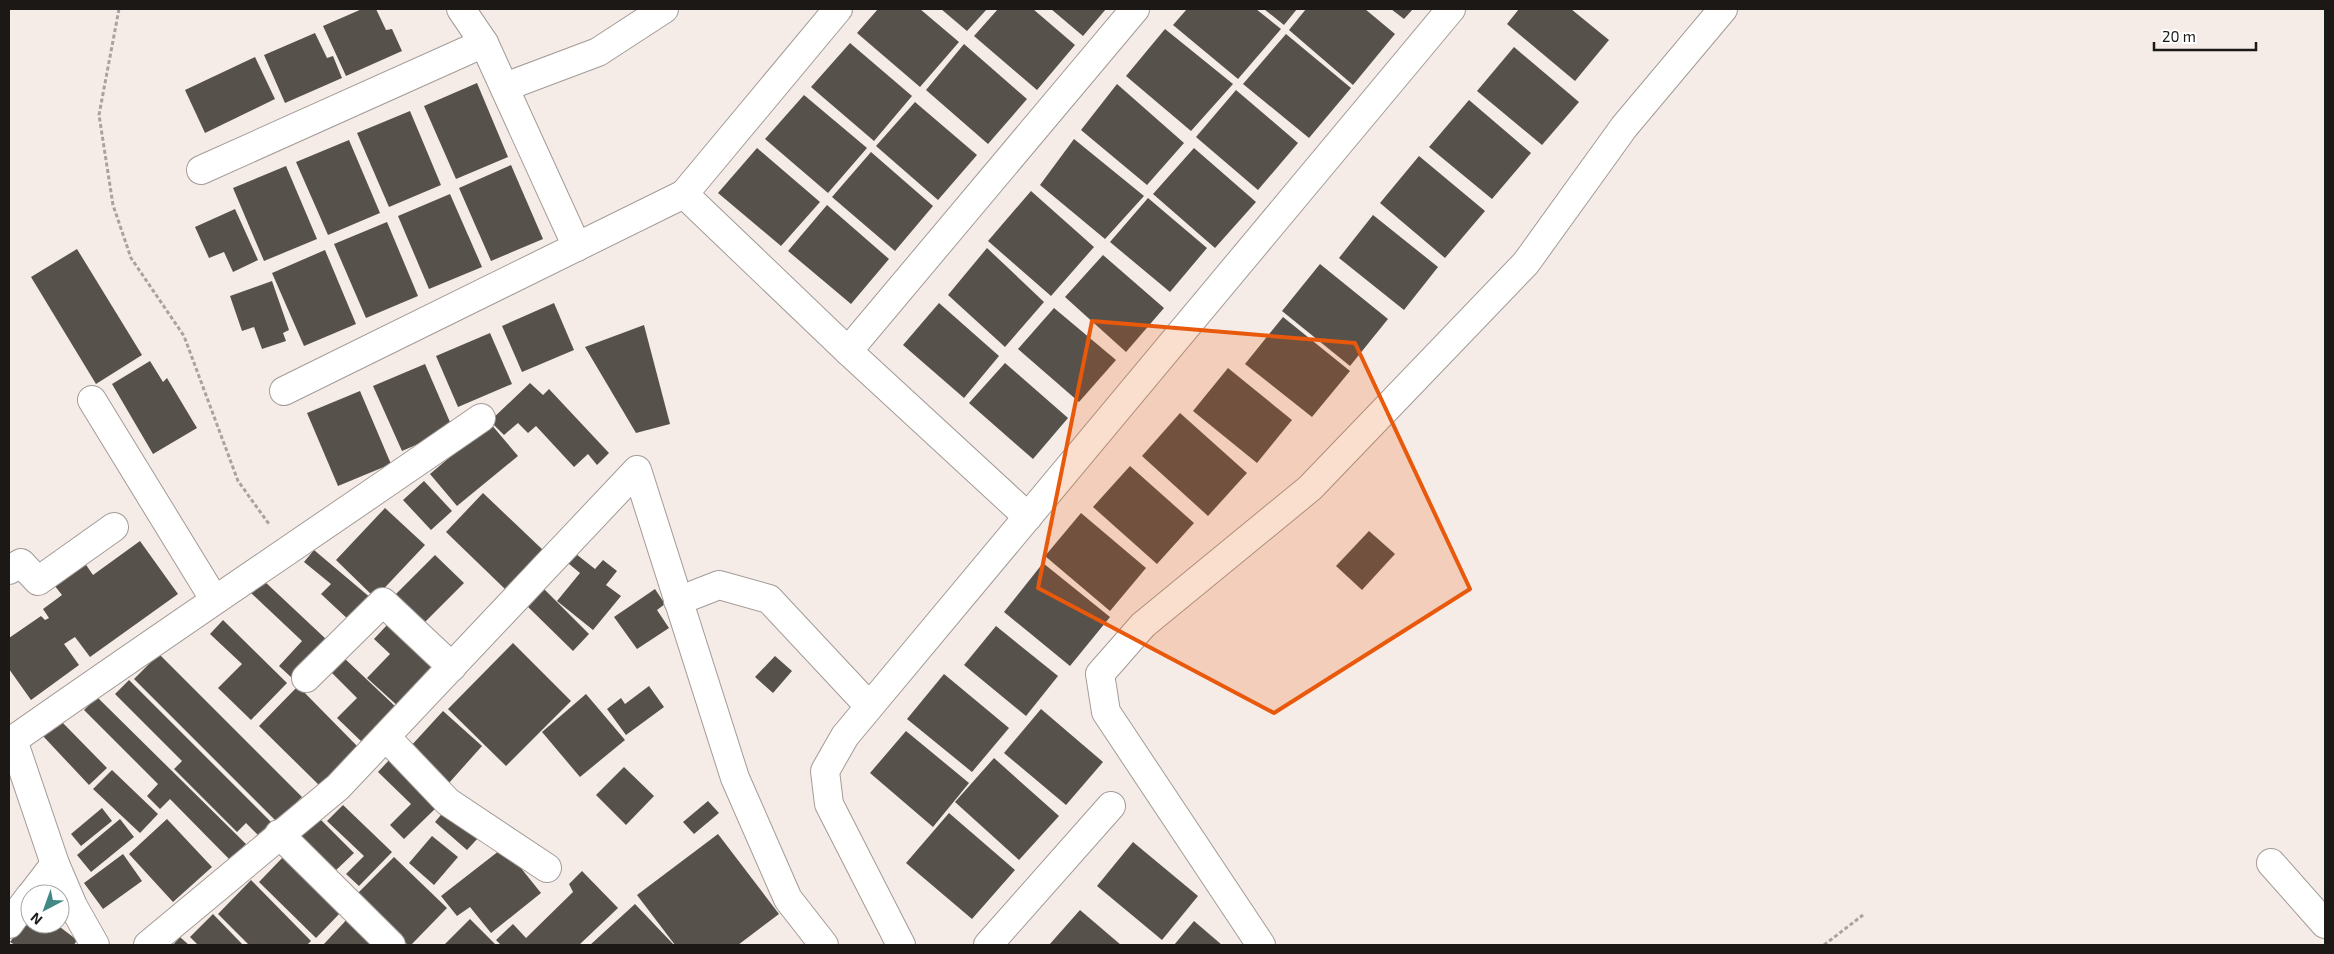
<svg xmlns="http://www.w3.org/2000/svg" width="2334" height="954" font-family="'Exo 2',sans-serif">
	<rect width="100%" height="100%" fill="#f5ece8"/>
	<g fill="#56514b">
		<polygon points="362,9 376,9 386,30 392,29 402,51 346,76 323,26"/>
		<polygon points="878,9 920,9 959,42 920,87 857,33"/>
		<polygon points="941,9 987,9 967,31"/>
		<polygon points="998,9 1033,9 1075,45 1037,90 974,36"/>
		<polygon points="1051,9 1106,9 1083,36"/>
		<polygon points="1187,9 1256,9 1281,29 1238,79 1173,25"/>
		<polygon points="1264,9 1297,9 1284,25"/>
		<polygon points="1306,9 1365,9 1395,34 1353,85 1289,30"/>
		<polygon points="1391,9 1413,9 1404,19"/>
		<polygon points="1519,9 1571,9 1609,40 1575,81 1507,24"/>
		<polygon points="1165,29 1233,84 1191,131 1126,76"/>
		<polygon points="315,33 327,58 333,56 342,78 285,103 264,55"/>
		<polygon points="1286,34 1351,88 1309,138 1243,84"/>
		<polygon points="850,43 912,96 874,141 811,87"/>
		<polygon points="964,44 1027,99 988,144 926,90"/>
		<polygon points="1514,47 1579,102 1542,145 1477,91"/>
		<polygon points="255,57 275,99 205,133 185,90"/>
		<polygon points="477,83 508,157 456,179 424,106"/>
		<polygon points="1117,84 1184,143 1147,185 1081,130"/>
		<polygon points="1236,90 1298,143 1258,190 1196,137"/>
		<polygon points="804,95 867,148 828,193 765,139"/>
		<polygon points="1469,100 1531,153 1492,199 1429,147"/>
		<polygon points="915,102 977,155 938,200 876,146"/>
		<polygon points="410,111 441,185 389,207 357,133"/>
		<polygon points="1074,139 1144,196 1105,239 1040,185"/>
		<polygon points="349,140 380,213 328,235 296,162"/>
		<polygon points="757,148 820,202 781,246 718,193"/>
		<polygon points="1194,148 1256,202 1215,248 1153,194"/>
		<polygon points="871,152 933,206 895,251 832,197"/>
		<polygon points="1419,156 1485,211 1445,258 1380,203"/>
		<polygon points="511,165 543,239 491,261 459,188"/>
		<polygon points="286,166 317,239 264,261 233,188"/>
		<polygon points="1031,191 1094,247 1051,296 988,241"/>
		<polygon points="450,194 482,267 429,289 398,216"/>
		<polygon points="1148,198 1207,248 1170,292 1110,242"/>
		<polygon points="827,205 889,259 851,304 788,251"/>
		<polygon points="235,209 258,260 233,272 224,252 209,258 195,227"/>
		<polygon points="1373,215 1438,267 1404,310 1339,258"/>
		<polygon points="387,222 418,296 366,318 334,244"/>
		<polygon points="987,248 1044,302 1005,347 948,295"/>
		<polygon points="77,249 142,355 96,384 31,277"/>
		<polygon points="325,250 356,324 304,346 272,273"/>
		<polygon points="1103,255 1164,308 1126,352 1065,297"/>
		<polygon points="1320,264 1388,319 1350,366 1282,311"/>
		<polygon points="272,281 289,330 283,333 286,341 262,349 254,327 242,331 230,296"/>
		<polygon points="554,303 574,350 522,372 502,326"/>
		<polygon points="939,303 999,356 964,398 903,345"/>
		<polygon points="1054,308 1116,360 1079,402 1018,349"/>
		<polygon points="1283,317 1350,371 1312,417 1245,364"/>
		<polygon points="644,325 670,424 636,433 585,347"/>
		<polygon points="490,333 512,384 458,407 436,356"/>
		<polygon points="150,361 163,382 167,378 197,428 153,454 112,384"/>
		<polygon points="1005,363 1068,418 1033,459 969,403"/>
		<polygon points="425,364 453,429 402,451 373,386"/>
		<polygon points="1228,368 1292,420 1257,463 1193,411"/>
		<polygon points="530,383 543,395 549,389 609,453 597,465 588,454 574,467 536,426 528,433 518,423 504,435 490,421"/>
		<polygon points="360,391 391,464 338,486 307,413"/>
		<polygon points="1180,413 1247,473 1208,516 1142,456"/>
		<polygon points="490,423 518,456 457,506 430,474"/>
		<polygon points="1130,466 1194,523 1157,564 1093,507"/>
		<polygon points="424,481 452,511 431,530 403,500"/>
		<polygon points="483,493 544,551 506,590 446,532"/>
		<polygon points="385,508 425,545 375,598 336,560"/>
		<polygon points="1081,513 1146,568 1110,611 1045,556"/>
		<polygon points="1369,531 1395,554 1362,590 1336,566"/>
		<polygon points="140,541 178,594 90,657 75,637 64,644 79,665 31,700 9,669 9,638 41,616 45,620 49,618 43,609 62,595 51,581 82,559 93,575"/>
		<polygon points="314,550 372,599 351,622 321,594 331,584 304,562"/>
		<polygon points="571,550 595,569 603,560 617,571 606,585 621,596 593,630 557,601 580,573 563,559"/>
		<polygon points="435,555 464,583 422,625 393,597"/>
		<polygon points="1043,563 1110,617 1070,666 1004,612"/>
		<polygon points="263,580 327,640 292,678 279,666 302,641 251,593"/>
		<polygon points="541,586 589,634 573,651 524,603"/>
		<polygon points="655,589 665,604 657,610 669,628 637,649 614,617"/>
		<polygon points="223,620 287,683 251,720 218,688 242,664 210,634"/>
		<polygon points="388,624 437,668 400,708 367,678 390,654 374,639"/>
		<polygon points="996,626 1058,676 1026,716 964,665"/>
		<polygon points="513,643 571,701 506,766 448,709"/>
		<polygon points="159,654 302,797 277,822 134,679"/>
		<polygon points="775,656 792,671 773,693 755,677"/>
		<polygon points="343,657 397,708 363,743 337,718 357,698 330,671"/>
		<polygon points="944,674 1009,728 972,772 907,719"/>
		<polygon points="129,680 273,824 260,837 246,823 237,832 174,769 182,761 115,694"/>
		<polygon points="298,686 360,749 321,787 259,726"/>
		<polygon points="649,686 664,707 626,735 607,709 621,698 625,704"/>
		<polygon points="586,694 625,740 580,777 542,732"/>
		<polygon points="97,697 246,844 230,860 170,799 160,809 147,796 158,784 84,710"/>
		<polygon points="1041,709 1103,762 1066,805 1004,753"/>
		<polygon points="443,711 482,746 449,783 410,747"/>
		<polygon points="60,720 107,768 89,785 43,736"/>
		<polygon points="906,731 969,783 933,827 870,773"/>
		<polygon points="391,758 438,806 404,839 390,825 411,804 378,772"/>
		<polygon points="994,758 1059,816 1019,860 955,802"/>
		<polygon points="624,767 654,796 626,825 596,795"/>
		<polygon points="112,770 158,814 140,833 93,789"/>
		<polygon points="708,801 719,813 694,834 683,822"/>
		<polygon points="343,805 392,852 359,886 346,874 364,856 327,821"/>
		<polygon points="102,808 112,821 81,846 71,834"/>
		<polygon points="445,810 478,838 467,850 435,822"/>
		<polygon points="949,813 1015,870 972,919 906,863"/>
		<polygon points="315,814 354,853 333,873 294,835"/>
		<polygon points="120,819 134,837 91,872 77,855"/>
		<polygon points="167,819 212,867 173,902 129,854"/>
		<polygon points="718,834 779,914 738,945 675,945 637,895"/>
		<polygon points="432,836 458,857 434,885 409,863"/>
		<polygon points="1133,842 1198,896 1162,940 1097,886"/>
		<polygon points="504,847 541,893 491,933 470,907 457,916 441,896"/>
		<polygon points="123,854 142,881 103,909 84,883"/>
		<polygon points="286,854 343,910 316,938 259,882"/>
		<polygon points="394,857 447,908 411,945 408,945 356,895"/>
		<polygon points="582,871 618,908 579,945 501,945 496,940 513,924 526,938 573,892 569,884"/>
		<polygon points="251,880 311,941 307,945 249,945 218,914"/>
		<polygon points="635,904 674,945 590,945"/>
		<polygon points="1080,910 1121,945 1049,945"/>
		<polygon points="213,914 243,945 198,945 190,937"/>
		<polygon points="30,915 30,924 56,924 77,940 74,945 15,945 10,942"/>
		<polygon points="351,915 385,945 323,945"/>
		<polygon points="470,919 496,945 444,945"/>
		<polygon points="1194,921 1222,945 1174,945"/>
		<polygon points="180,937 189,945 173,945"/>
	</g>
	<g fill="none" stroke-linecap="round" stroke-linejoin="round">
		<g stroke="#a39b97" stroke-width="30">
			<g id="minor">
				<polyline points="461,9 484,43 577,247"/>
				<polyline points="838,9 684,194 848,351 1028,517"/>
				<polyline points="505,87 598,52 664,9"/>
				<polyline points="201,170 484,43"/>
				<polyline points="848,351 1135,9"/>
				<polyline points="284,391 684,194"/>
				<polyline points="92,400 214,599"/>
				<polyline points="9,570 21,563 38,581 114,527"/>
				<polyline points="678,601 719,585 769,599 869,706"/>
				<polyline points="306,678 383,602 452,667"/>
				<polyline points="386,737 448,802 547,868"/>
				<polyline points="279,834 391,945"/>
				<polyline points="2271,863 2325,924"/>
				<polyline points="32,894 55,864"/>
				<polyline points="9,924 30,896"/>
				<path d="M95,945L73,906L55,864L13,740C168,631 325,526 481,418"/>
				<polyline points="148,945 338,787 637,470 735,778 788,899 824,945"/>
				<polyline points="901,945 829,804 825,771 845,736 1451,9"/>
				<polyline points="988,945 1111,806"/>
				<polyline points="1261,945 1106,712 1100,674 1143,625 1310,488 1526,263 1624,127 1723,9"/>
			</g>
		</g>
		<g stroke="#a9a29f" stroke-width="3" stroke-dasharray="4 2.5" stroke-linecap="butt">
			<polyline points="119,9 99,115 113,205 131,258 184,336 238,481 269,524"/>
			<polyline points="1824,945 1863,915"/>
		</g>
		<use href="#minor" stroke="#fff" stroke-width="28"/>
	</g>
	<path fill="#e8590c" fill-opacity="0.2" stroke="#e8590c" stroke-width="4" stroke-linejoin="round" d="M1092,321L1355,343L1470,589L1274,713L1038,588Z"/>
	<rect width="2334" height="954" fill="none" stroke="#1b1816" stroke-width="20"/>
	<g transform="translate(45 909) rotate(221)"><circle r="24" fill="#ffffff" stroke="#a4a3a2"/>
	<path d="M0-4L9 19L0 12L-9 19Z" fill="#428986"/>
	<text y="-8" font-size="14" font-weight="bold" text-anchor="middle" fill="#1b1816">N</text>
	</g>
	<path d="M2154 42v8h102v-8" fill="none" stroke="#1b1816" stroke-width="2.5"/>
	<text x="2162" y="42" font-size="15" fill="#1b1816" stroke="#ffffff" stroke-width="4" paint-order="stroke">20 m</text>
</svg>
